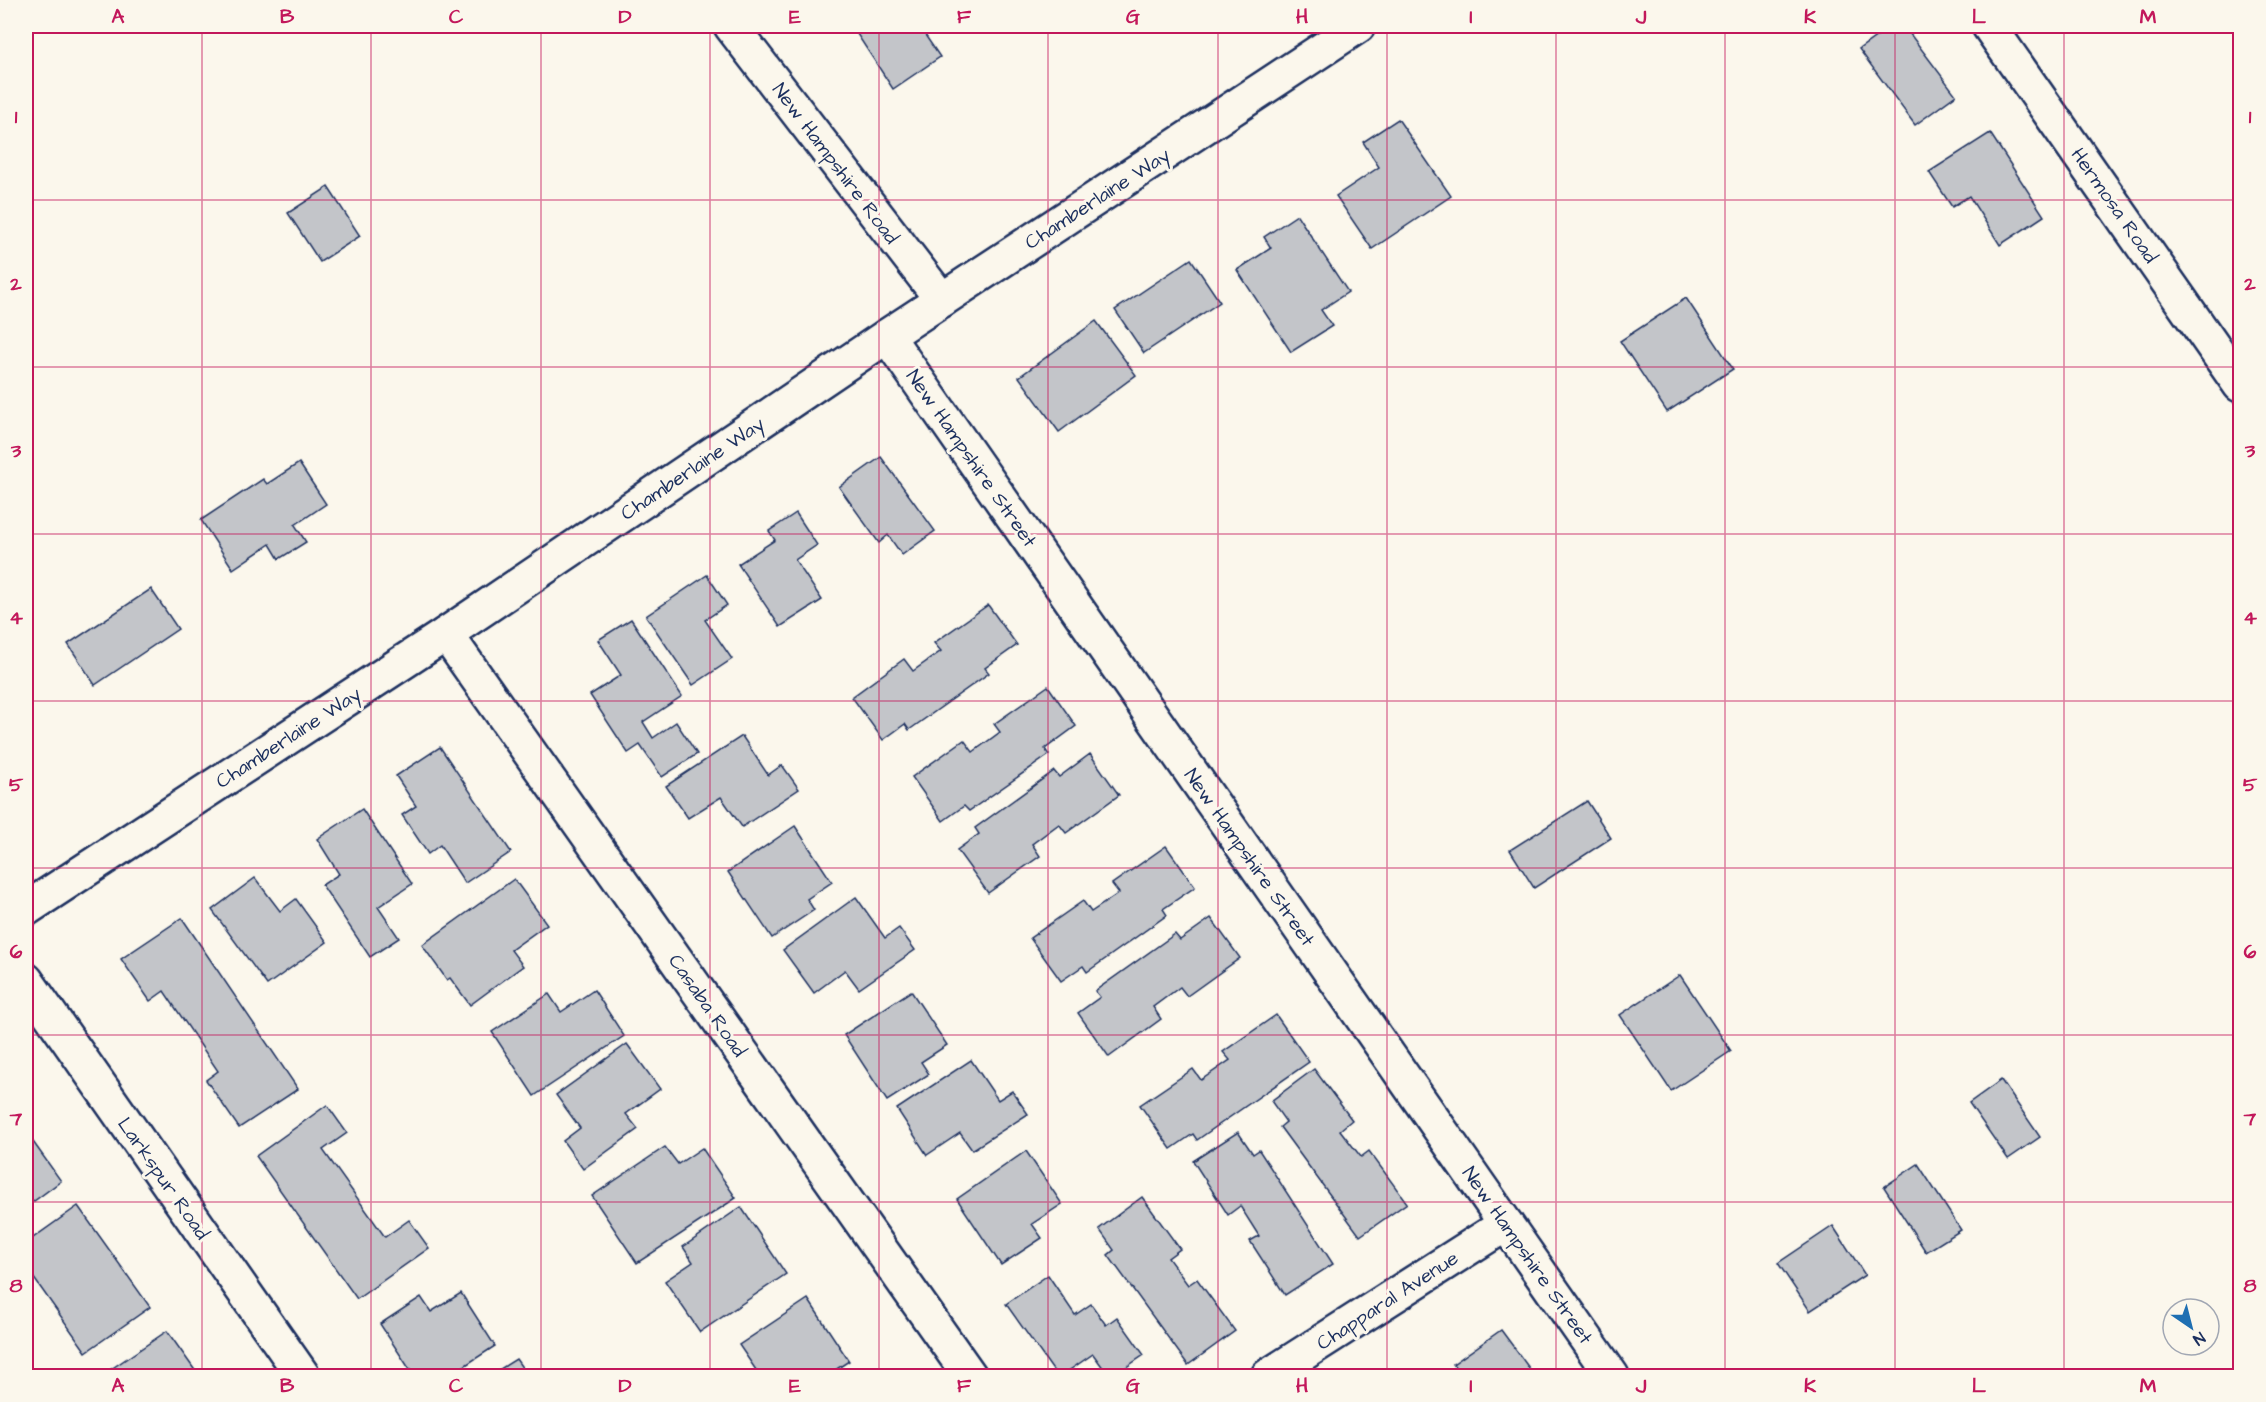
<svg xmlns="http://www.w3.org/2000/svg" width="2266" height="1402" font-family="'Architects Daughter',sans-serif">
	<rect width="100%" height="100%" fill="#fbf7ec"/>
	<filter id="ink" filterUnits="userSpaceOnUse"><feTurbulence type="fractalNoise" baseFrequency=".0167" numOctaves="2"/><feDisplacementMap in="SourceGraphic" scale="12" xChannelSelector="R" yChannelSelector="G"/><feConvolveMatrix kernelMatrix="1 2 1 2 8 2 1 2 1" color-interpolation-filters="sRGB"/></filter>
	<g filter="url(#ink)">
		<g fill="#c3c5c9" stroke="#1b2f5e" stroke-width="1.5">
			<polygon points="862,26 919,26 940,57 893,89 855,31"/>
			<polygon points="1891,26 1904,26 1956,95 1915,125 1859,49"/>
			<polygon points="1398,119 1451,196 1372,249 1336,196 1379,167 1363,142"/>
			<polygon points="1990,133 2044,216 2000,245 1969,196 1952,207 1929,172"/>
			<polygon points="328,187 360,236 320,262 288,213"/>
			<polygon points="1297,215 1348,292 1321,310 1332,326 1291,352 1237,270 1271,248 1264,237"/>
			<polygon points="1191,259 1220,302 1144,353 1115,310"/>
			<polygon points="1686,298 1733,369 1667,412 1620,341"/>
			<polygon points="1096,321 1136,375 1059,432 1019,377"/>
			<polygon points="881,457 935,531 902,555 888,535 879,543 839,487"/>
			<polygon points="299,463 326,504 295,525 306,542 279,559 270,544 233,569 201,520 263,479 267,484"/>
			<polygon points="796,513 817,545 795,560 822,600 780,627 738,564 775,540 769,531"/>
			<polygon points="707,575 727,605 705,620 732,659 693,685 646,616"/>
			<polygon points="151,589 178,629 95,685 68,644"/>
			<polygon points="988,605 1017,645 985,668 989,673 909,730 905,724 883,740 852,697 904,659 913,671 941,651 934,643"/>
			<polygon points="631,619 682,696 643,722 653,738 676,722 697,754 662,777 640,745 628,753 590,695 621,675 598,640"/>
			<polygon points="1048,686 1076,726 1045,749 1049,755 969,811 964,806 943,821 912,777 964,740 973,752 1000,732 994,724"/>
			<polygon points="742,736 768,775 782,765 799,789 742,827 721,797 688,818 666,786"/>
			<polygon points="440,747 511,852 465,883 440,845 428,854 402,815 416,806 396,776"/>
			<polygon points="1090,754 1119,795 1066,833 1059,824 1032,844 1040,856 988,893 957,850 979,834 975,828 1054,771 1059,777"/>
			<polygon points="1587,801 1611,838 1534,888 1510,850"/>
			<polygon points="362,809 412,884 378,907 399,938 370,957 322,885 339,874 317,839"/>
			<polygon points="795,826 832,882 807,899 814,910 772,938 728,872"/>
			<polygon points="1166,846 1195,887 1163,909 1167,915 1087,972 1083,966 1061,981 1030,938 1083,901 1091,912 1119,893 1112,884"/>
			<polygon points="255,878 280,911 296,899 327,942 267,985 212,910"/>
			<polygon points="514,879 547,924 511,950 523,966 470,1005 450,978 447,980 422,945"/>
			<polygon points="856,897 885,938 899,928 915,950 859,989 845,970 814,993 783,950"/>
			<polygon points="182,918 298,1089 239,1128 206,1080 218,1071 164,991 150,1001 121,959"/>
			<polygon points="1211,918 1240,958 1187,996 1180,987 1153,1007 1161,1019 1109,1057 1078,1013 1100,997 1095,991 1175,934 1180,940"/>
			<polygon points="1680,975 1731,1051 1671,1091 1620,1015"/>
			<polygon points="594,990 624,1036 534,1096 492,1032 549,994 561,1012"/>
			<polygon points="911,991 947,1045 921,1062 929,1074 887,1101 844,1035"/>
			<polygon points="1276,1015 1309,1062 1197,1140 1193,1134 1171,1149 1140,1105 1193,1069 1201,1080 1230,1060 1223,1052"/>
			<polygon points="627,1044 660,1089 626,1114 638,1129 583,1169 563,1141 580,1128 556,1095"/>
			<polygon points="971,1060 998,1100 1012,1091 1028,1114 972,1150 960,1133 927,1155 897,1109"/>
			<polygon points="1314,1069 1352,1120 1340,1130 1361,1157 1369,1151 1407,1203 1360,1236 1280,1127 1286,1122 1271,1101"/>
			<polygon points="2001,1080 2040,1137 2008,1159 1969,1103"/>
			<polygon points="327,1105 347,1133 323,1150 385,1237 409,1220 429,1248 357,1299 256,1156"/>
			<polygon points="26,1132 61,1181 26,1207"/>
			<polygon points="1238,1132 1253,1154 1259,1150 1333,1264 1285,1295 1250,1241 1259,1236 1240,1206 1228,1215 1193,1161"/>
			<polygon points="665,1147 678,1164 702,1148 736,1198 637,1263 592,1196"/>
			<polygon points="1026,1151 1062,1204 1032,1224 1042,1238 1001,1265 957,1199"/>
			<polygon points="1918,1164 1961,1230 1926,1252 1884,1187"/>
			<polygon points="1142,1197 1180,1249 1168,1258 1188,1285 1197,1279 1235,1331 1188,1365 1108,1255 1114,1250 1099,1229"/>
			<polygon points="78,1206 150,1307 86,1352 26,1267 26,1243"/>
			<polygon points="741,1207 786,1274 700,1332 665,1281 693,1262 683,1247"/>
			<polygon points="1833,1226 1865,1275 1810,1311 1778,1263"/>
			<polygon points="1048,1275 1075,1315 1091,1304 1106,1325 1117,1317 1144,1355 1113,1376 1109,1376 1093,1354 1061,1376 1057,1376 1006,1304"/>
			<polygon points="461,1293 495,1346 449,1376 414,1376 380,1324 421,1297 431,1312"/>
			<polygon points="808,1299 849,1361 826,1376 760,1376 739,1345"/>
			<polygon points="1501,1330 1535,1376 1462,1376 1453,1364"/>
			<polygon points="167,1331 199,1376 101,1376"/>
			<polygon points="516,1359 528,1376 489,1376"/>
		</g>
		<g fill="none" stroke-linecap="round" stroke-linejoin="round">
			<g stroke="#1b2f5e" stroke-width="38">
				<g id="minor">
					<polyline points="731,26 942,300"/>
					<polyline points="1989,26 2240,385"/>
					<polyline points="887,336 1612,1376"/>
					<polyline points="446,634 970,1376"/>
					<polyline points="26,980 303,1376"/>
					<polyline points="1268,1376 1506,1224"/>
				</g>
			</g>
			<g stroke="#1b2f5e" stroke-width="38">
				<polyline id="major" points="26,909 446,634 887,336 1358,26"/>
			</g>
			<use href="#minor" stroke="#fbf7ec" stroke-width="33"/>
			<use href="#major" stroke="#fbf7ec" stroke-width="33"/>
		</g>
	</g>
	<path fill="none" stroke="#c2185b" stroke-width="1.5" stroke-opacity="0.55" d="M202,26V1376M371,26V1376M541,26V1376M710,26V1376M879,26V1376M1048,26V1376M1218,26V1376M1387,26V1376M1556,26V1376M1725,26V1376M1895,26V1376M2064,26V1376M26,200H2240M26,367H2240M26,534H2240M26,701H2240M26,868H2240M26,1035H2240M26,1202H2240"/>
	<g text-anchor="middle" stroke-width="6" stroke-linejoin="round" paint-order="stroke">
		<g font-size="20" fill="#1b2f5e" stroke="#fbf7ec">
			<text transform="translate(836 163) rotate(53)" y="7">New Hampshire Road</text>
			<text transform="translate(1097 198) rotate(-33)" y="7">Chamberlaine Way</text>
			<text transform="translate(2115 205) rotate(55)" y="7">Hermosa Road</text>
			<text transform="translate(972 458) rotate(55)" y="7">New Hampshire Street</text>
			<text transform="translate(692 468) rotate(-34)" y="7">Chamberlaine Way</text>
			<text transform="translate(288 737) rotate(-33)" y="7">Chamberlaine Way</text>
			<text transform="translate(1250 857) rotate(55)" y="7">New Hampshire Street</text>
			<text transform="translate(708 1005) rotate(55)" y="7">Casaba Road</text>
			<text transform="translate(164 1178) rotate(55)" y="7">Larkspur Road</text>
			<text transform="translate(1528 1255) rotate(55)" y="7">New Hampshire Street</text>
			<text transform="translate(1387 1300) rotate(-33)" y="7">Chapparal Avenue</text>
		</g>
	</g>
	<rect width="2266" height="1402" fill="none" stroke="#fbf7ec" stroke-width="66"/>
	<g transform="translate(2191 1327) rotate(145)"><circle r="28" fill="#fbf7ec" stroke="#a1a7b3" stroke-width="1.5"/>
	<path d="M0-4.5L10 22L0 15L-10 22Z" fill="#1f6fb2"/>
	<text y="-9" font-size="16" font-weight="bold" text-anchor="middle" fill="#1b2f5e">N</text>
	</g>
	<rect x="33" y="33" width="2200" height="1336" fill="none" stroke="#c2185b" stroke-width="2"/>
	<g font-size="20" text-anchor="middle" font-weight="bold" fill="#c2185b">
		<text x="118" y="23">A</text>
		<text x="287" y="23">B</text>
		<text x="456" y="23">C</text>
		<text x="625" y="23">D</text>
		<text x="795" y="23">E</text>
		<text x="964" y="23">F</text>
		<text x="1133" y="23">G</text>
		<text x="1302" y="23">H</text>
		<text x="1471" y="23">I</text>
		<text x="1641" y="23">J</text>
		<text x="1810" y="23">K</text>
		<text x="1979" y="23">L</text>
		<text x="2148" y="23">M</text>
		<text x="16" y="123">1</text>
		<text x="2250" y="123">1</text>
		<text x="16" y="290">2</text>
		<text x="2250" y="290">2</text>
		<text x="16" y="457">3</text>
		<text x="2250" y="457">3</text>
		<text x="16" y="624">4</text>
		<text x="2250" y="624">4</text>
		<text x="16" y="791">5</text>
		<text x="2250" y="791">5</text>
		<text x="16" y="958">6</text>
		<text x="2250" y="958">6</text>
		<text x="16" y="1125">7</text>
		<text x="2250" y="1125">7</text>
		<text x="16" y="1292">8</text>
		<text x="2250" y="1292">8</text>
		<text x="118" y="1392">A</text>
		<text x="287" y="1392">B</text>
		<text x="456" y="1392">C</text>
		<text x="625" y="1392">D</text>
		<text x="795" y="1392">E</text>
		<text x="964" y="1392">F</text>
		<text x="1133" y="1392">G</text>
		<text x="1302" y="1392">H</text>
		<text x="1471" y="1392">I</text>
		<text x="1641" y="1392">J</text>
		<text x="1810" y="1392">K</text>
		<text x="1979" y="1392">L</text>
		<text x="2148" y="1392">M</text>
	</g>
</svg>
